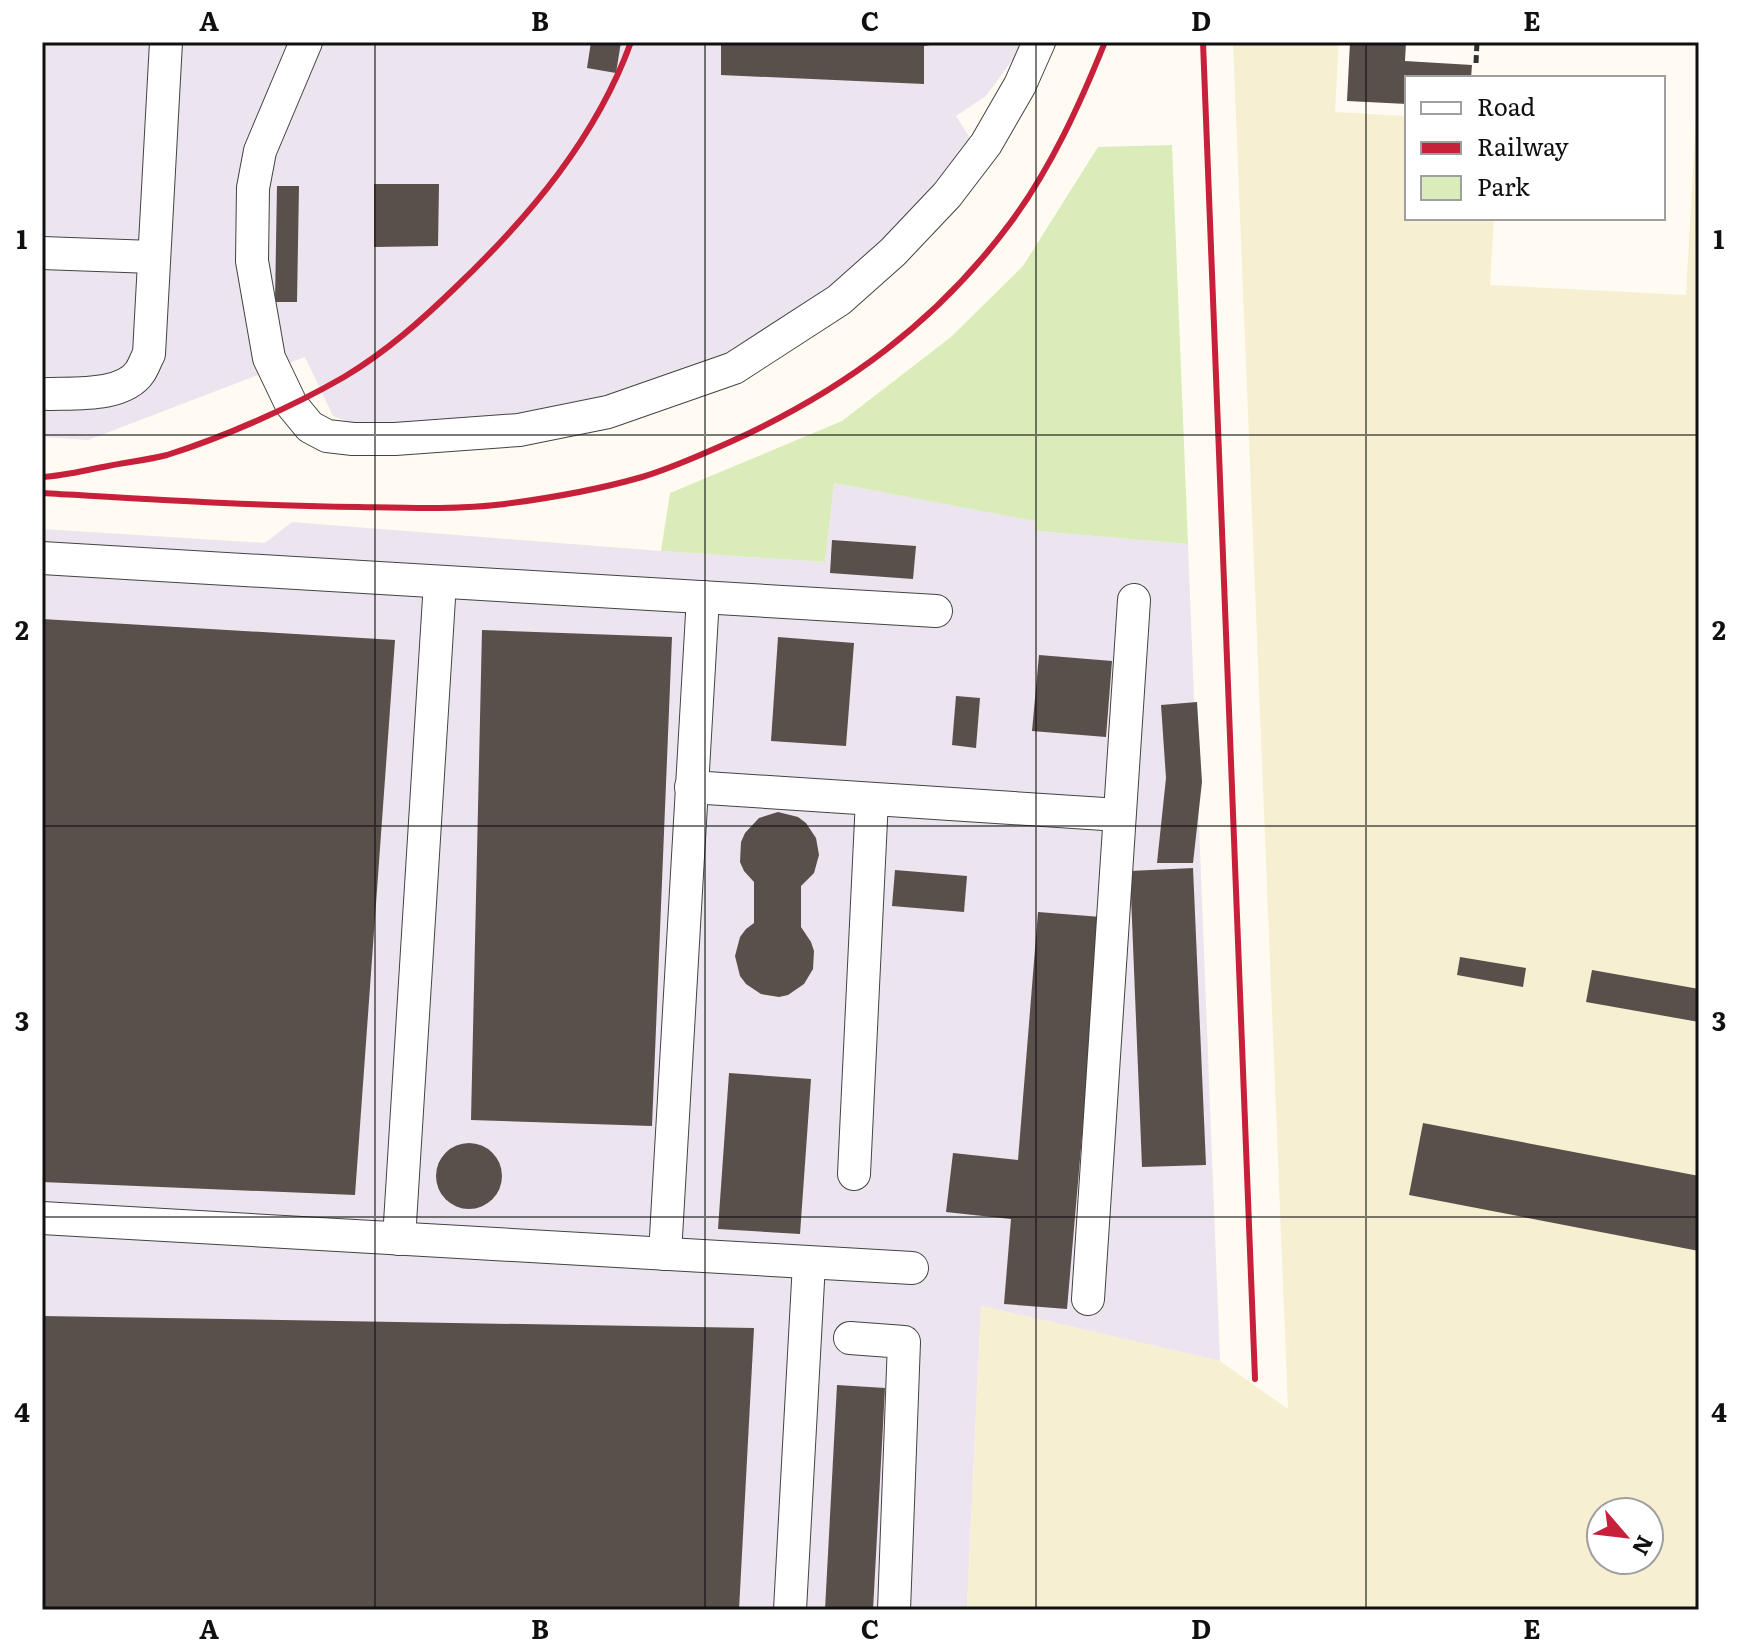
<svg xmlns="http://www.w3.org/2000/svg" width="1741" height="1652" font-family="Literata,serif">
	<rect width="100%" height="100%" fill="#fffbf2"/>
	<g fill="#ece4ee">
		<polygon points="42,42 1022,42 1013,59 986,96 956,116 970,138 923,198 875,250 822,294 733,352 633,392 517,415 362,427 333,416 305,357 88,440 42,437"/>
		<polygon points="834,483 1036,521 1036,531 1188,544 1220,1361 981,1306 967,1610 42,1610 42,529 265,543 292,522 661,551 825,562"/>
	</g>
	<path fill="#f7efd1" fill-rule="evenodd" d="M1233,42H1339L1335,112L1407,116V218H1494L1490,285L1686,295L1699,61V1610H967L981,1306L1220,1361L1288,1409ZM1601,1512H1649V1560H1601Z"/>
	<polygon fill="#d9ecb9" points="1172,145 1188,544 1036,531 1035,521 834,483 825,562 661,551 670,493 842,421 951,337 1023,266 1098,147"/>
	<g fill="#594f4b">
		<polygon points="591,42 621,42 616,73 587,68"/>
		<polygon points="721,42 936,42 936,44 924,46 924,84 721,75"/>
		<polygon points="1350,42 1406,42 1405,61 1472,65 1471,78 1407,78 1407,104 1347,101"/>
		<polygon points="374,184 439,184 438,246 374,247"/>
		<polygon points="277,186 299,186 297,302 275,302"/>
		<polygon points="832,540 916,546 913,579 830,573"/>
		<polygon points="42,619 395,640 355,1195 42,1182"/>
		<polygon points="482,630 672,637 652,1126 471,1120"/>
		<polygon points="778,637 854,643 846,746 771,741"/>
		<polygon points="1039,655 1112,661 1106,737 1032,731"/>
		<polygon points="956,696 980,698 976,748 952,745"/>
		<polygon points="1197,702 1202,782 1193,863 1157,863 1166,778 1161,705"/>
		<polygon points="778,812 798,817 806,823 816,838 819,855 814,873 801,886 801,927 811,942 814,951 813,969 804,984 788,995 779,997 761,994 746,984 740,976 735,956 740,937 746,929 754,923 754,882 744,871 740,862 741,842 745,833 759,818"/>
		<polygon points="1193,868 1206,1165 1142,1167 1130,871"/>
		<polygon points="895,870 967,876 964,912 892,906"/>
		<polygon points="1038,912 1101,917 1067,1309 1004,1304 1011,1219 946,1212 953,1153 1018,1160"/>
		<polygon points="1460,957 1526,968 1523,987 1457,975"/>
		<polygon points="1592,970 1699,989 1699,1022 1586,1002"/>
		<polygon points="729,1073 811,1079 800,1234 718,1229"/>
		<polygon points="1423,1123 1699,1176 1699,1251 1409,1195"/>
		<circle cx="469" cy="1176" r="33"/>
		<polygon points="42,1316 754,1328 739,1610 42,1610"/>
		<polygon points="837,1385 885,1388 873,1610 825,1610"/>
	</g>
	<g fill="none" stroke-linecap="round" stroke-linejoin="round">
		<g stroke="#434343" stroke-width="34">
			<g id="minor">
				<polyline points="306,42 260,151 253,188 252,261 269,358 291,404 310,427 327,436 353,439 395,439 519,430 608,412 734,368 839,300 893,252 947,195 986,144 1020,85 1039,42"/>
				<polyline points="42,253 153,257"/>
				<path d="M48,394C75,393 123,397 140,372C144,366 146,359 149,354L166,42"/>
				<polyline points="42,558 936,611"/>
				<polyline points="691,787 1119,815"/>
				<polyline points="854,1174 872,799"/>
				<polyline points="42,1218 912,1268"/>
				<polyline points="399,1239 440,582"/>
				<polyline points="665,1254 703,597"/>
				<polyline points="1088,1299 1134,600"/>
				<polyline points="850,1338 904,1342 894,1610"/>
				<polyline points="790,1610 809,1263"/>
			</g>
		</g>
		<polyline stroke="#323232" stroke-width="5" stroke-dasharray="8 4" stroke-linecap="butt" points="1476,63 1477,42"/>
		<use href="#minor" stroke="#fff" stroke-width="32"/>
		<g stroke="#c7203a" stroke-width="6">
			<polyline points="1203,42 1255,1379"/>
			<path d="M42,477C64,476 86,470 108,466C127,462 148,460 167,455C224,437 292,407 344,377C386,352 422,320 457,286C530,216 596,138 631,42"/>
			<path d="M42,493C148,499 253,506 359,507C407,508 456,510 505,504C550,498 597,490 642,477C672,468 701,455 730,442C843,391 937,322 1011,222C1051,168 1080,104 1105,42"/>
		</g>
	</g>
	<path fill="none" stroke="#101010" stroke-width="2" stroke-opacity="0.55" d="M375,42V1610M705,42V1610M1036,42V1610M1366,42V1610M42,435H1699M42,826H1699M42,1217H1699"/>
	<rect width="1741" height="1652" fill="none" stroke="#ffffff" stroke-width="88"/>
	<rect x="1405" y="76" width="260" height="144" fill="#ffffff" stroke="#9f9f9f" stroke-width="2"/>
	<rect x="1421" y="102" width="40" height="12" fill="#ffffff" stroke="#9f9f9f" stroke-width="2"/>
	<text x="1477" y="116" font-size="24" fill="#101010">Road</text>
	<rect x="1421" y="142" width="40" height="12" fill="#c7203a" stroke="#9f9f9f" stroke-width="2"/>
	<text x="1477" y="156" font-size="24" fill="#101010">Railway</text>
	<rect x="1421" y="176" width="40" height="24" fill="#d9ecb9" stroke="#9f9f9f" stroke-width="2"/>
	<text x="1477" y="196" font-size="24" fill="#101010">Park</text>
	<g transform="translate(1625 1536) rotate(118)"><circle r="38" fill="#ffffff" stroke="#9f9f9f" stroke-width="2"/>
	<path d="M0-6L14 30L0 20L-14 30Z" fill="#c7203a"/>
	<text y="-12" font-size="22" font-weight="bold" text-anchor="middle" fill="#101010">N</text>
	</g>
	<rect x="44" y="44" width="1653" height="1564" fill="none" stroke="#101010" stroke-width="3"/>
	<g font-size="26" text-anchor="middle" font-weight="bold" fill="#101010">
		<text x="209" y="31">A</text>
		<text x="540" y="31">B</text>
		<text x="870" y="31">C</text>
		<text x="1201" y="31">D</text>
		<text x="1532" y="31">E</text>
		<text x="22" y="249">1</text>
		<text x="1719" y="249">1</text>
		<text x="22" y="640">2</text>
		<text x="1719" y="640">2</text>
		<text x="22" y="1031">3</text>
		<text x="1719" y="1031">3</text>
		<text x="22" y="1422">4</text>
		<text x="1719" y="1422">4</text>
		<text x="209" y="1639">A</text>
		<text x="540" y="1639">B</text>
		<text x="870" y="1639">C</text>
		<text x="1201" y="1639">D</text>
		<text x="1532" y="1639">E</text>
	</g>
</svg>
